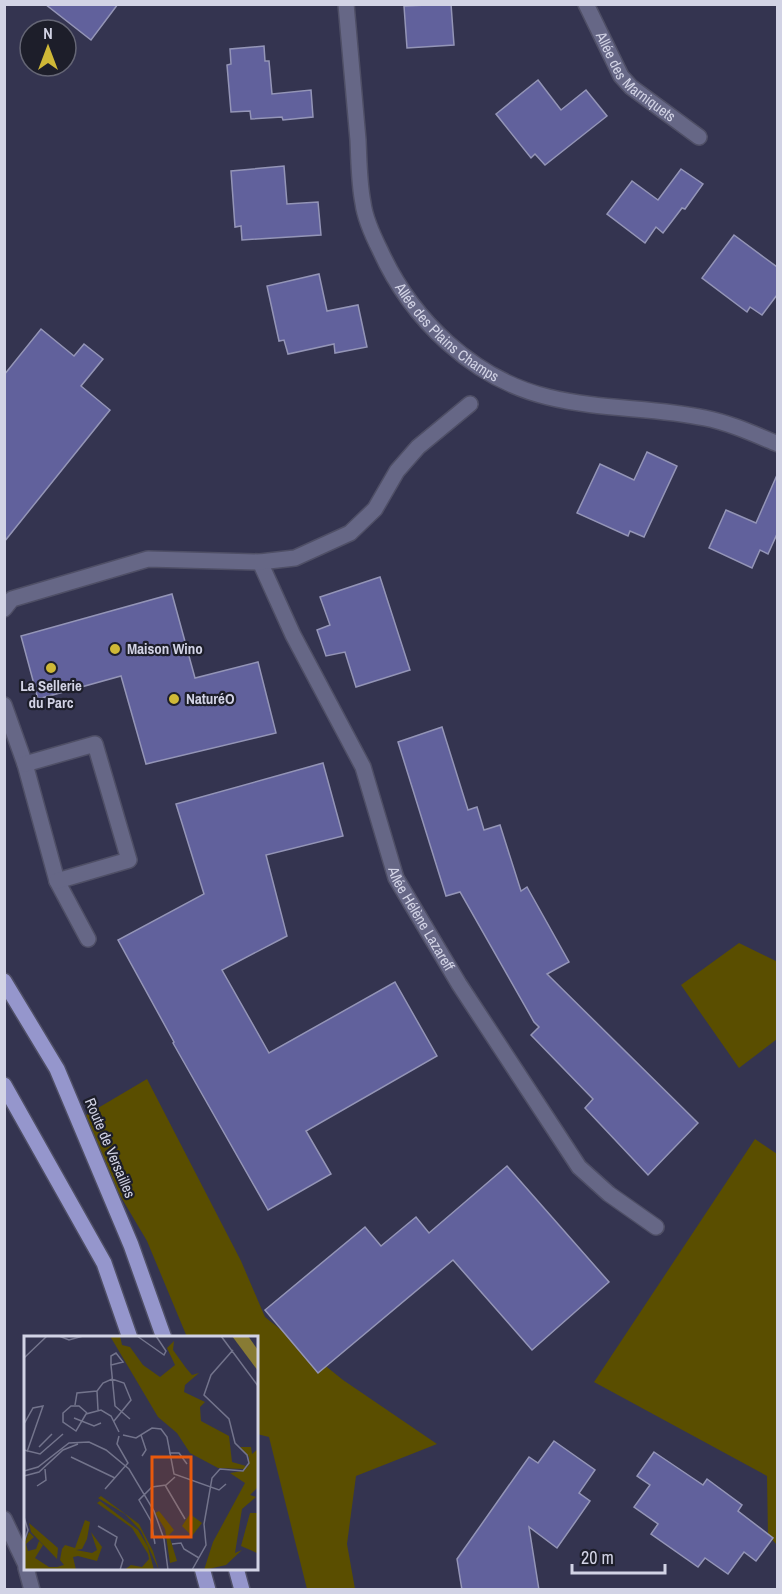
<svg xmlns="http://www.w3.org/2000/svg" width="782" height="1594" font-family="'Archivo Narrow',sans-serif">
	<rect width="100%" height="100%" fill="#343450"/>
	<g fill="#5a4e00">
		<polygon points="739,943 778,962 777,1039 739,1068 681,985"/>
		<polygon points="147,1079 241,1261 265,1317 343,1380 437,1444 356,1476 347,1544 355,1589 307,1589 269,1437 257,1434 256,1338 187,1337 147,1241 76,1121"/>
		<polygon points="755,1139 777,1154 777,1545 768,1535 767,1476 594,1382"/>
	</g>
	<g fill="#61619c" stroke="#9495b7" stroke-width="1.5">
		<polygon points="45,4 118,4 91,40"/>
		<polygon points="451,4 454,45 407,48 404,6"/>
		<polygon points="264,46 265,61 269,61 272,94 311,90 313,117 283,120 282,117 251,119 250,111 231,112 227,65 231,64 230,49"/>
		<polygon points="538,80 561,110 586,90 607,116 545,165 535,154 531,158 496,114"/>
		<polygon points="284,166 287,204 318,202 321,235 242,240 241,226 235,227 231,171"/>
		<polygon points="681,169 703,184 685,209 682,208 663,233 656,227 645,243 607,214 632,181 658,200"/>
		<polygon points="734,235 777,267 777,295 762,315 750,307 747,312 702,278"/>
		<polygon points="319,274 327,311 358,305 367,347 335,353 334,344 288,354 284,340 279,341 267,286"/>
		<polygon points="41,329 74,356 84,344 103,359 81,386 110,410 4,542 4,375"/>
		<polygon points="647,452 677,466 644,537 630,531 628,536 577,513 600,464 634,480"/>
		<polygon points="777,475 777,534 768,554 760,550 752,568 709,548 726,510 756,523"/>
		<polygon points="380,577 410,670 356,687 345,652 326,656 317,630 330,625 320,597"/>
		<polygon points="172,594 195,678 258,662 276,733 146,764 121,676 38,699 21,636"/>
		<polygon points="442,727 468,810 477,807 484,830 500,825 521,891 527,887 569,962 547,974 698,1123 648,1175 585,1108 593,1099 531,1035 539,1027 534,1022 460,892 446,896 398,742"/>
		<polygon points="323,763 343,836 266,855 287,936 222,970 269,1053 395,982 437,1056 306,1131 331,1174 268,1210 173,1043 174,1042 118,940 204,894 176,804"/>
		<polygon points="507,1166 609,1282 532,1350 453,1260 318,1373 265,1310 365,1227 381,1246 416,1217 429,1233"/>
		<polygon points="554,1441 595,1470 579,1493 590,1501 557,1548 529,1527 539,1590 462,1590 457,1559 529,1457 538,1463"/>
		<polygon points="654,1452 703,1485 707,1479 742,1505 738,1511 773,1538 756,1561 744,1552 728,1574 705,1558 698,1567 651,1534 658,1524 634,1507 650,1485 637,1476"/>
	</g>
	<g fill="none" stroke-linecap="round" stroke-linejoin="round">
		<g stroke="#4f4f66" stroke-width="18">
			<g id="minor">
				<path id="s1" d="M346,4C350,50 354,95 358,140C359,161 359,183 363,203C365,219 373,236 380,250C411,319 473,379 548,397C600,410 654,407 705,418C730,423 754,434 778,444"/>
				<path id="s2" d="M586,4L621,76L631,87L699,137"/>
				<path id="s3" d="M260,562L293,635L363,767L396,878L415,910L459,984L579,1167L609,1194L656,1227"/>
				<polyline points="4,609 12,599 148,559 260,562 295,558 350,533 375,509 397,471 418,447 470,404"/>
				<polyline points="4,705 25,764 57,881 88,939"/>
				<polyline points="25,764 95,744 129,860 57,881"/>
				<polyline points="4,1519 26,1565"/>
				<polyline points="26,1568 32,1590"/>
			</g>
		</g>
		<g stroke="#4f4f66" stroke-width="18">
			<g id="primary">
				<polyline points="4,981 57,1069 131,1245 164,1338"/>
				<polyline points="4,1085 104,1263 130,1338"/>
				<polyline points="202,1568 208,1590"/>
				<polyline points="236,1568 242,1590"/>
			</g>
		</g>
		<use href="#minor" stroke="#666786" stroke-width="15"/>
		<use href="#primary" stroke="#9596cc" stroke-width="15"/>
	</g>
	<g fill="#cfb837" stroke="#1d1e2a" stroke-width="2">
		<circle cx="115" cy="649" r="6"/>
		<circle cx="51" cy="668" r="6"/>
		<circle cx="174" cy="699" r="6"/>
	</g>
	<g text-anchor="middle" stroke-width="4.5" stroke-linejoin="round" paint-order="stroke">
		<g font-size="15" fill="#d2d3e5" stroke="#1d1e2a">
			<text dy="5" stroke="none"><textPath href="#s2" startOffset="90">Allée des Marniquets</textPath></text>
			<text dy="5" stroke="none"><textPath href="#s1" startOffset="358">Allée des Plains Champs</textPath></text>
			<text dy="5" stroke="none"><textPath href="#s3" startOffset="393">Allée Hélène Lazareff</textPath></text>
			<text transform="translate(110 1148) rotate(67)" y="5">Route de Versailles</text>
		</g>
		<g font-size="15" font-weight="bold" fill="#d2d3e5" stroke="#1d1e2a" text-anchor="start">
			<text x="127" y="654">Maison Wino</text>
			<text x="51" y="691" text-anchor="middle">La Sellerie<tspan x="51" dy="17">du Parc</tspan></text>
			<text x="186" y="704">NaturéO</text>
		</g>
	</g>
	<g transform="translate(24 1336)">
		<rect width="234" height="234" fill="#343450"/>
		<path d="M86,0H96L98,9L106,11L119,29L136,41L151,29L143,12L150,5L149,14L162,32L168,39L175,37L161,49L160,56L181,66L176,71L177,85L205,100L208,126L222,130L220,133L194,132L166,117L153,97L134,81ZM216,111H227L228,118L234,113V151L226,159L232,161L218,173L211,217L218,214L202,229L180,234L189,206L221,147L206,137L219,135L225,129V121ZM77,160L115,188L129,215L135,234L117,195L101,178L74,162ZM76,165L114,194L124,211L130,234H100L107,229L118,231L125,223L124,218L108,192L73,167ZM135,175L150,194L145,199L153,225L146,227L141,193L131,177ZM226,177H234L233,217L217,210ZM166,178L178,187L168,200L158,190ZM61,184L66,186L63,203L58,213L52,214L68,217L73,214L67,196L78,211L73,225L54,220L49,221L52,234H0V208L5,196L10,201L2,208L4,215L12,213L15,205L19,209L11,222L25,231H33L40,229L36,224L38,213L41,209L51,212ZM5,187L34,212L33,223L7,196Z" fill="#5a4e00"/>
		<path d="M208,0H224L234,14V35Z" fill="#887b34"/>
		<path fill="none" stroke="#73748c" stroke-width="1.5" d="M35,0L45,4L59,0M113,0L140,19L142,15L132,0M197,0L234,50M0,22L23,0M87,29V20L92,17L99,26L87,29L91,70L106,83M51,69L53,57L73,55M74,74L73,55L79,47L88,43L100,47L107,64L90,85M63,77L55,70H47L39,77V86L52,95L62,78L77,74L87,80L95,96M50,82L70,90L77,87M0,88L9,72L19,70L3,116M99,99L112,102L128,92L137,93L143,101L150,138L195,154L202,148M117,99L122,114L118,120M15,111L28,98M0,114L16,118L39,98M145,117H155L163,128M47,121L91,142M0,135L14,131L45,107L65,106L82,114L105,133L130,175L140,203L144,234M0,140L15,136L39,114L54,108M141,149L161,183M13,150L22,144L21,133M81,153L104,127L93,108L95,100M0,181L4,194L0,206M74,190L93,201L91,209L99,224L96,234M131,208L127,185L115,164L128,151L142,149L151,141M148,208L157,207L160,213L175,222M168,234L182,209L180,188L188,142L196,133L219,135L225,127L223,119L211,107L205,83L180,59L187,39L209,14"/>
		<path fill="#e8590c" fill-opacity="0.15" stroke="#e8590c" stroke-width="3" d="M128,121H167V201H128Z"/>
		<rect width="234" height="234" fill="none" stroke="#d2d3e5" stroke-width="3"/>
	</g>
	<rect width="782" height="1594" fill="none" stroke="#d2d3e5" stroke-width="12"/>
	<g transform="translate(48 48)"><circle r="28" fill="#1d1e2a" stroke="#656675" stroke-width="1.5"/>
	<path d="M0-4.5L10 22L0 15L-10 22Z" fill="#cfb837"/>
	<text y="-9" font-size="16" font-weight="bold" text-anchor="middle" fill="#d2d3e5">N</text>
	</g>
	<path d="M572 1564v9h93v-9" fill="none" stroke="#d2d3e5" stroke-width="3"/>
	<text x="581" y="1564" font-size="18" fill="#d2d3e5" stroke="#1d1e2a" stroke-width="4.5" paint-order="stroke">20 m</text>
</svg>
